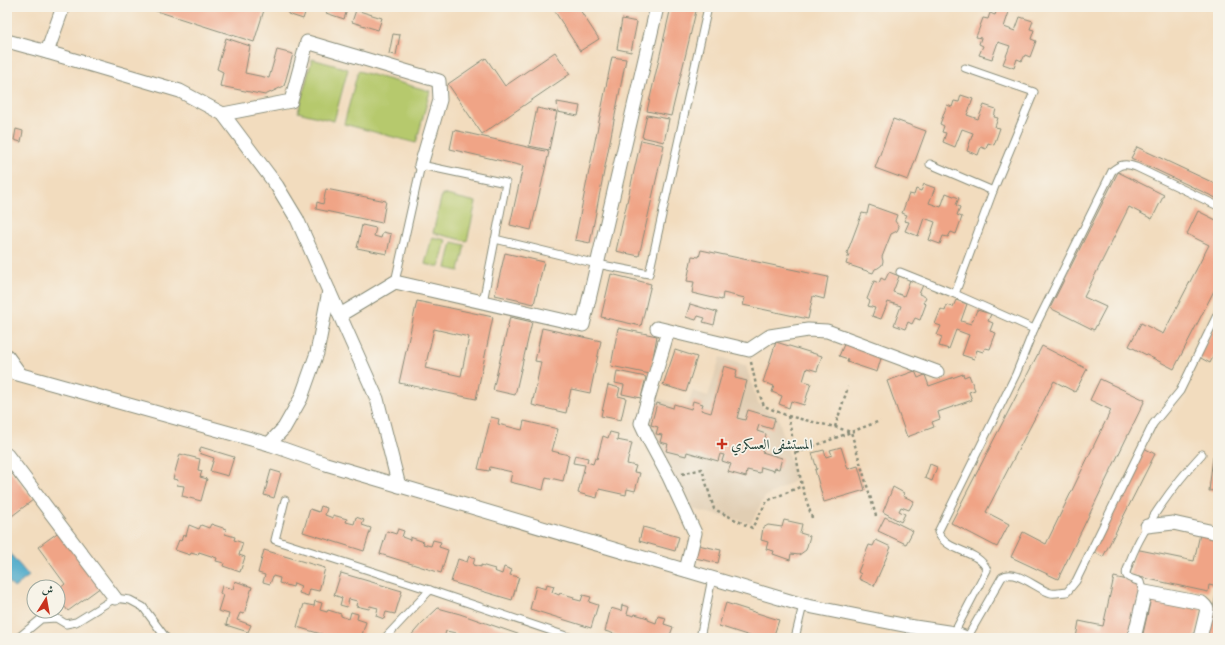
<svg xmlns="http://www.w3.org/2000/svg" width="1225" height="645" font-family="'IM FELL Double Pica',Amiri,serif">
	<rect width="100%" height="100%" fill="#f7f3e8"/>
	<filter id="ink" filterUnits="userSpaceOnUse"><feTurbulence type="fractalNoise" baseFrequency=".025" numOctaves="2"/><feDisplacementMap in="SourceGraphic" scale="8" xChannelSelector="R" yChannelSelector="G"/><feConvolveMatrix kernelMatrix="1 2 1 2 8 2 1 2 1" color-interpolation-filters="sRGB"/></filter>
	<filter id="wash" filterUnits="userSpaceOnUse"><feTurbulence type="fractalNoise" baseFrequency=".012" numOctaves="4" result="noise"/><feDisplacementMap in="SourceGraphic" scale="16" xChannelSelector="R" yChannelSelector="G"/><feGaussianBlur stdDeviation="0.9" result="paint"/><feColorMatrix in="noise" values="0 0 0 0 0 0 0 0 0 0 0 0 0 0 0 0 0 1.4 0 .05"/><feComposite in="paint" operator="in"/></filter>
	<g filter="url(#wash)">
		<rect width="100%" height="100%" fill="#f2dcbe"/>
		<polygon fill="#e1ceb3" points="720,357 746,366 758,403 766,410 778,416 796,480 765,497 751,523 691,509 646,422 654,397 687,407 693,391 708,396"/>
		<g fill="#b6c96d" stroke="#6a8350">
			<polygon points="312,59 348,69 334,121 298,112"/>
			<polygon points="358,71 430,91 416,143 344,124"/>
			<polygon points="442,194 476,202 467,241 433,233"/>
			<polygon points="432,237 446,240 439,267 425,264"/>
			<polygon points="452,242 465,245 459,271 446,268"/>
		</g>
		<polygon fill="#4aa8c9" stroke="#34727e" points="7,550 29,576 14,588 7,580"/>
		<g id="blocks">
			<g fill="#f0a486" fill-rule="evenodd">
				<polygon points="144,7 265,7 254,42"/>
				<polygon points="290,7 307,7 303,19 288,14"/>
				<polygon points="328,7 348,7 344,19 326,13"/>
				<polygon points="552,7 578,7 599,39 580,51"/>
				<polygon points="671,7 697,7 671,116 647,111"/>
				<polygon points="998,7 1009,12 1004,27 1015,31 1020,17 1033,21 1030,29 1034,30 1031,39 1036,41 1030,57 1025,55 1022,61 1017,59 1014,68 1003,64 1010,46 998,42 992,59 979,55 983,46 979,44 981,38 976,37 983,18 988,19 990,13 995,15"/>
				<polygon points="356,10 382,18 378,30 352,22"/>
				<polygon points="622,19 637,22 631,52 617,49"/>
				<polygon points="393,34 400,35 396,55 389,54"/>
				<polygon points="226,38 250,46 245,73 269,78 277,50 293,54 284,86 265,95 220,86 223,72 217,69"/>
				<polygon points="555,52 570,74 482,134 448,84 486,58 505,86"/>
				<polygon points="612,57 626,59 590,243 575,240"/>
				<polygon points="961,95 973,99 967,115 978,119 984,105 996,109 994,117 998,118 995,127 1000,128 994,145 988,143 986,149 981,147 978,155 967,151 973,133 962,129 955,147 943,142 946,133 942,132 944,126 940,124 947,105 952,107 954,101 959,102"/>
				<polygon points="557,102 580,106 578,116 558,112"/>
				<polygon points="537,108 557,112 549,150 529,146"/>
				<polygon points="647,115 669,119 664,142 642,137"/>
				<polygon points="893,119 926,131 908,180 875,168"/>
				<polygon points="7,127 10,128 7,137"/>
				<polygon points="16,129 23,131 21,142 14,140"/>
				<polygon points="454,130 549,152 531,230 510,225 523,166 450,149"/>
				<polygon points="641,140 664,145 639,256 616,251"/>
				<polygon points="1137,147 1218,185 1218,199 1131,158"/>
				<polygon points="1118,172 1164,195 1152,219 1129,207 1084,297 1106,307 1094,330 1050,308"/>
				<polygon points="924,184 935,188 929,203 941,207 946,193 959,198 956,205 960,207 957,215 962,217 956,234 951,232 948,237 943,236 940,244 929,240 935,222 924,218 918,236 905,231 909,222 904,221 907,215 902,213 909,194 914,195 916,189 921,191"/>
				<polygon points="326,189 386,201 382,223 316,209 317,202 323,204"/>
				<polygon points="869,205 897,215 895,221 899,227 897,231 891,234 882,257 883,261 882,265 878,268 875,269 873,273 846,264 849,254 847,253 862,213 867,214"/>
				<polygon points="1198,211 1218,221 1218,283 1174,369 1129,346 1141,323 1163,334 1209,245 1187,234"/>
				<polygon points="362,225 376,228 374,236 381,238 383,232 391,234 387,254 357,248"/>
				<polygon points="701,250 828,277 824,299 813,296 808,319 743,305 745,298 723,293 722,300 692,293 694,282 687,281 692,256 699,257"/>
				<polygon points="505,253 544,262 534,304 495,295"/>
				<polygon points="889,272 899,276 893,292 904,296 910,280 923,285 919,294 926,297 923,303 926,304 920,320 915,318 912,324 908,322 905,329 894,325 901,306 888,302 881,319 872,316 875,308 868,306 870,301 867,299 874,281 879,283 881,278 885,280"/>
				<polygon points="611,274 651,284 641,326 601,317"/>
				<polygon points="956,300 967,304 961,321 971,324 977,310 991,314 988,321 993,323 990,331 996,333 990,349 985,348 983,352 977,350 974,359 962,355 969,335 956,330 949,349 939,346 942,337 937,335 941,326 935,324 941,309 945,311 947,305 953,307"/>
				<path d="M417,301L493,317L476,399L399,383ZM434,329L469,337L461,376L425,368Z"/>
				<polygon points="690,304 717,312 714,325 703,322 705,318 698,316 696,320 686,317"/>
				<polygon points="510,317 532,322 515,395 493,390"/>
				<polygon points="1218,320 1218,347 1210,363 1199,357"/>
				<polygon points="542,328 601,341 590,393 571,389 566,413 532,405 541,362 535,361"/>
				<polygon points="618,328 657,336 650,374 611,366"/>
				<polygon points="776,342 822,356 817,371 807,368 803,381 811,383 804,405 791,401 789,408 779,404 782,396 772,392 774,386 763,382"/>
				<polygon points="845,342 882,355 877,372 847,362 848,359 839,356"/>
				<polygon points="1042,346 1087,369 1075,392 1054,381 986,512 1009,524 997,547 951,523"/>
				<polygon points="675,350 697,357 686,392 663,385"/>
				<polygon points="724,366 737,370 735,378 747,381 737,418 745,420 748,410 775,418 772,429 759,425 757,431 766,434 762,452 782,458 779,469 775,468 774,471 761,467 760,473 747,470 746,477 728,472 731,464 722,461 724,455 720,454 718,461 687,452 686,456 666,451 668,444 660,442 662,435 656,434 658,427 651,425 657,403 673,408 674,404 691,409 693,401 703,404 701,410 711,413"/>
				<polygon points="617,371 646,377 641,398 622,394 624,385 615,383"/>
				<polygon points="915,371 918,378 925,375 929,386 963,374 964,377 969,375 975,390 969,392 972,400 938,412 940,419 932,422 934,427 907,437 887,381"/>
				<polygon points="1100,379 1145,400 1058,579 1011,557 1023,532 1046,544 1111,410 1090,400"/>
				<polygon points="608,385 620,388 618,396 626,398 621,420 601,416"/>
				<polygon points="491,417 499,419 498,424 522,430 524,421 558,429 552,451 569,455 563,481 546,477 543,490 510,482 512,472 490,467 489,471 478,469"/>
				<polygon points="610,432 618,434 617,440 632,443 627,464 636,466 634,472 640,473 635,491 627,489 626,495 599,489 597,498 578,493 585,465 573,463 575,455 588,458 587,462 593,464 595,458 597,459 603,436 608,438"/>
				<polygon points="201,447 234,457 228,476 210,471 214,458 199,453"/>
				<polygon points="841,447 848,469 858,466 865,490 824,502 815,470 817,469 812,453 824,450 826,457 832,455 830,450"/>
				<polygon points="1144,448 1155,454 1103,557 1092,551"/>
				<polygon points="180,454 200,459 198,470 202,471 200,477 207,479 201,501 182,496 184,486 177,485 178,480 173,479"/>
				<polygon points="1213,456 1218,456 1218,490 1209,491"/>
				<polygon points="930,464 937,467 932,481 925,478"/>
				<polygon points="7,467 33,500 8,519 7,517"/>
				<polygon points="271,470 281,473 274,498 264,495"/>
				<polygon points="893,487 904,493 903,496 914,501 909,510 901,507 899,511 905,514 901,522 883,512"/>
				<polygon points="321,506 327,508 325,515 333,518 333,515 347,519 346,522 354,524 356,517 364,520 362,525 371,528 364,551 303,532 310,509 319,512"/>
				<polygon points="885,517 913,531 906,544 878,531"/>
				<polygon points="784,520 802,524 800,533 810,536 806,550 799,555 791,554 790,560 773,554 774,551 766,549 768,542 761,540 763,528 768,525 782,527"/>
				<polygon points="211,524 226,529 225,534 235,537 234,540 243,543 239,555 245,557 240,572 223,566 224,563 216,561 217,558 199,552 198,555 191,553 190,555 175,550 179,540 181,541 183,535 186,536 189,525 199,529 201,525 209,528"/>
				<polygon points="643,527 679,537 675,551 639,541"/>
				<polygon points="398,529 404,531 402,537 410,540 410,537 424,542 423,544 431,546 433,540 441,542 439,547 448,550 441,573 380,554 387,531 396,534"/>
				<polygon points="60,531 101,587 68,611 58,598 58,590 65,584 38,547"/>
				<polygon points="1200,534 1218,538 1218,587 1209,585 1208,592 1130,575 1135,549 1194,561"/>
				<polygon points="876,540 891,547 874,586 859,579 861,574 858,572 869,545 873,546"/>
				<polygon points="698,545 721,550 718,563 695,558"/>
				<polygon points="264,550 325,568 319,591 310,589 308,596 299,593 301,586 294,583 293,587 279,583 280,578 273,576 270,584 263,582 265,575 258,573"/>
				<polygon points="469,556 475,558 473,565 481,567 481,565 495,569 494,571 502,574 504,567 512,570 510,575 519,577 512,600 451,582 458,559 467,562"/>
				<polygon points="341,573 402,591 395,614 386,612 384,619 376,616 378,608 370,606 369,609 356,606 357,601 349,599 347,607 340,605 342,598 334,595"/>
				<polygon points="1114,577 1141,583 1130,638 1076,638 1079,621 1103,626"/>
				<polygon points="235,581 252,587 244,614 240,613 237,620 251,625 248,632 226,625 229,614 218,611 223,595 220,593 222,586 233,589"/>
				<polygon points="547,584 554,586 552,592 559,595 560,593 574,597 573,599 581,601 583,595 591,597 589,602 598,605 591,628 530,609 536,586 546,589"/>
				<polygon points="1217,589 1218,638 1207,638 1214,604"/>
				<polygon points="1151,598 1201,609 1194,638 1142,638"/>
				<polygon points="315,601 322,603 320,610 327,612 328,610 341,614 341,616 349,619 351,612 358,614 357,619 366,622 361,638 335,638 297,627 304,604 314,606"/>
				<polygon points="726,603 779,620 773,638 756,638 719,626"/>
				<polygon points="622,605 629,607 627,614 634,616 635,614 648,618 648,620 656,623 658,616 666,618 664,624 673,627 669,638 628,638 605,631 611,608 621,611"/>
				<polygon points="438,608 460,614 529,638 455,638 456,633 446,631 444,638 409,638 421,624"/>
			</g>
		</g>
	</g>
	<g filter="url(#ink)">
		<use href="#blocks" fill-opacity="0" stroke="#888c79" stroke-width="1"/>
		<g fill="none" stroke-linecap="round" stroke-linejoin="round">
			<g stroke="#888c79" stroke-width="9">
				<g id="service">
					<polyline points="965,68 1034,92 993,191"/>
					<polyline points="930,164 993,191 955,294"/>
					<polyline points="495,239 597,264 649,274 708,7"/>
					<polyline points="900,272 955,294 1034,329"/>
					<polyline points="395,282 421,165 506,183 483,302"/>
					<polyline points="285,500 275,540 430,590 572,638"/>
					<path d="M1145,592L1142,589L1140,582C1137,580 1129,579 1127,576C1125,573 1127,569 1128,567C1139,531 1176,482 1202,454"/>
					<path d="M954,633L987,570C979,549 946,553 938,532L1016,374L1034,329L1112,171C1120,164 1126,163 1136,167L1218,206"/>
					<polyline points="18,638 41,619 56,618 66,624 76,622 115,598 130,600 143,607 166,638"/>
					<polyline points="385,638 430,590"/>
					<polyline points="700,638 712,578"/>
					<polyline points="795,638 803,605"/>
					<path d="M967,638L1002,577C1016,568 1036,589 1051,593C1055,594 1062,592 1067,592L1076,581L1153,424L1180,391L1218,313"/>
				</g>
			</g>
			<g stroke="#888c79" stroke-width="15">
				<g id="minor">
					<polyline points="7,41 47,52 180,91 223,114 277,186 297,219 377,399 399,486"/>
					<polyline points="47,52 63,7"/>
					<polyline points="223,114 291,101 307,42 439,81 440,100 421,165"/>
					<polyline points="340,315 395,282 583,325 657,7"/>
					<polyline points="657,328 749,350 770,336 808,330 827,331 937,372"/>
					<polyline points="668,331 641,423 649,440 669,477 695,533 686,570"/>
					<polyline points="7,356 20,374"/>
					<polyline points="7,371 269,444 326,464 803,605 908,626 954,633 966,638"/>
					<polyline points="269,444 284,428 301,398 317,353 329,291"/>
					<polyline points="7,455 115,598"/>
					<polyline points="1147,526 1173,523 1218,533"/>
					<polyline points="1134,638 1145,592 1202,603 1205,606 1207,609 1200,638"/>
				</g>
			</g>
			<g stroke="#888c79" stroke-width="2.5" stroke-dasharray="3 3" stroke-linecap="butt">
				<polyline points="751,362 756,385 764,406 788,416 835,427 851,432 880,421"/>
				<polyline points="788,416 802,486 812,518"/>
				<polyline points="835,427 848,387"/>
				<polyline points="796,453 851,432 876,516"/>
				<polyline points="682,474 702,469 714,509 752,528 767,501 802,486"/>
			</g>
			<use href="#service" stroke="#fff" stroke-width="7"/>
			<use href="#minor" stroke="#fff" stroke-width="13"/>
		</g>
	</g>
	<path fill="#c8321e" stroke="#f7f3e8" stroke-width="1.5" d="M720 438h4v4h4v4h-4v4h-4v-4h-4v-4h4z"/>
	<g text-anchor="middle" stroke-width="3.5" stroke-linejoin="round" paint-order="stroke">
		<g font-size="14" fill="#1f3d34" stroke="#f7f3e8" text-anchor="start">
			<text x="731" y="449">المستشفى العسكري</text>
		</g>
	</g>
	<rect width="1225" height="645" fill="none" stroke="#f7f3e8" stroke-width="24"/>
	<g transform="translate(46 599) rotate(11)"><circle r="19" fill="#f7f3e8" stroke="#a1aaa0"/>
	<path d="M0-3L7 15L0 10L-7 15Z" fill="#c8321e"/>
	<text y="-6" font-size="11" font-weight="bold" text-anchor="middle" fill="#1f3d34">ش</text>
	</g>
</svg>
